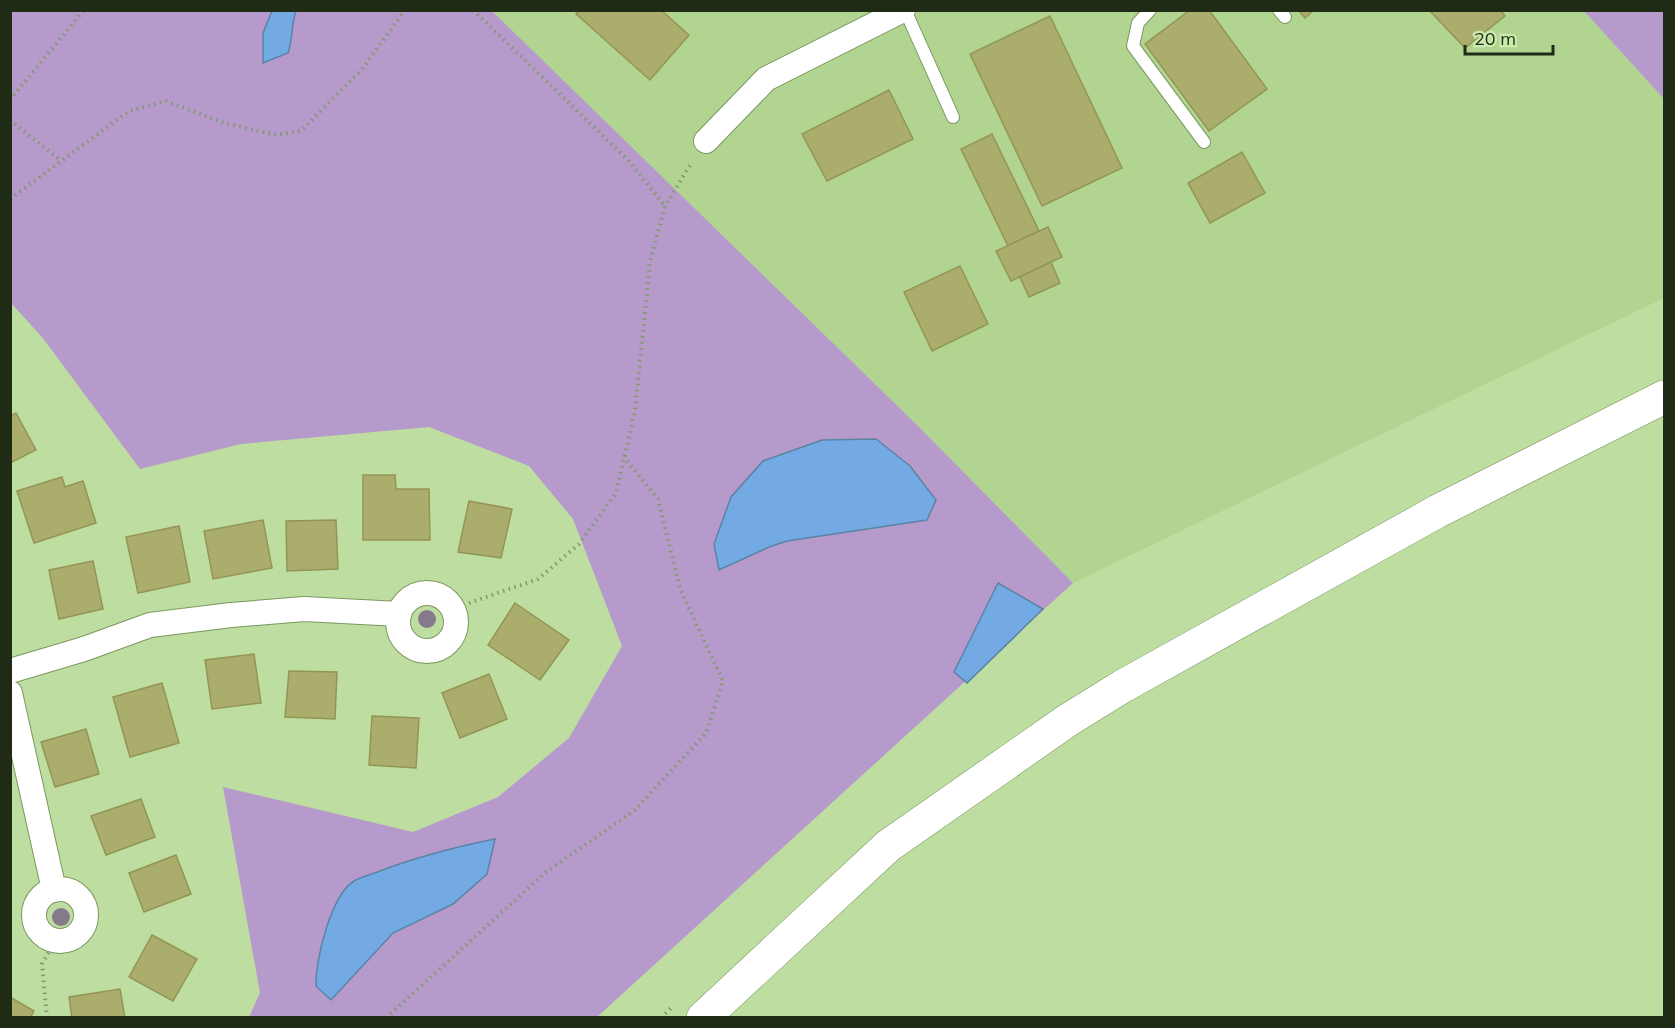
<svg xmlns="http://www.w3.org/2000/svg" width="1675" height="1028" font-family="Mulish,sans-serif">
	<rect width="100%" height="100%" fill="#bedda1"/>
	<polygon fill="#b2d491" points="492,11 1584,11 1664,99 1664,298 1073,583 917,425"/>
	<g fill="#b69acb">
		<polygon points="10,11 492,11 917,425 1073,583 597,1017 249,1017 260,993 223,787 413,832 498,797 569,738 622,646 573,519 529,466 429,427 241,444 140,469 42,337 11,303"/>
		<polygon points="1584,11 1664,11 1664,99"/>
	</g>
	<g fill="#73aae3" stroke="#5a84a5" stroke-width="1.5">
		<path d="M272,11H296C291,25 293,39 288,53L263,63V33Z"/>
		<polygon points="876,439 910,466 936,500 927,520 787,541 769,547 719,570 714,544 731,497 763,461 822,440"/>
		<polygon points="998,583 1043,609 967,683 954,672"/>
		<path d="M495,839L487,874L453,904L393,933L331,1000L316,986C315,961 331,895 354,881C361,877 372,874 380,871C417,857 455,847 495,839Z"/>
	</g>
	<g fill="#aaad6b" stroke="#939554" stroke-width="1.5">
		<polygon points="579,10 661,10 689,35 650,80 576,14"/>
		<polygon points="1190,10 1209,10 1267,89 1209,131 1145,44"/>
		<polygon points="1298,10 1314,10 1305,18"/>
		<polygon points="1429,10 1500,10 1505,16 1465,48"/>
		<polygon points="1050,16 1122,168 1042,206 970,54"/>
		<polygon points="889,90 913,139 827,181 802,134"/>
		<polygon points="992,134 1039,231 1008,246 961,149"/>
		<polygon points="1242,152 1265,193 1210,223 1188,183"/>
		<polygon points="1048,227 1062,257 1011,281 996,251"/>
		<polygon points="1051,262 1060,283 1029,297 1020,277"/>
		<polygon points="960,266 988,324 932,351 904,292"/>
		<polygon points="16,413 36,450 10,463 10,416"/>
		<polygon points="363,475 395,475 396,489 429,489 430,540 363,540"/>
		<polygon points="62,477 65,487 83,481 96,523 34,543 17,491"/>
		<polygon points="469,501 512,509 501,558 458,552"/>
		<polygon points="263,520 272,568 213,579 204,531"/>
		<polygon points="336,520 338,569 287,571 286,521"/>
		<polygon points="179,526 190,582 138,593 126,537"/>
		<polygon points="93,561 103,609 59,619 49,570"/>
		<polygon points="515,603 569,640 540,680 488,645"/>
		<polygon points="254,654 261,703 212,709 205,660"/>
		<polygon points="289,671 337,672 335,719 285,717"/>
		<polygon points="489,674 507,719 460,738 442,693"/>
		<polygon points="162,683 179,743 130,757 113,697"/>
		<polygon points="372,716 419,718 416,768 369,765"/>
		<polygon points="86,729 99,774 55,787 41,742"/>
		<polygon points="141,799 155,837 106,855 91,816"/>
		<polygon points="176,855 191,894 144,912 129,873"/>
		<polygon points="152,935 197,959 173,1001 129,977"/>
		<polygon points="120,989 125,1018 72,1018 69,997"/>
		<polygon points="10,997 34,1011 30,1018 10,1018"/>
	</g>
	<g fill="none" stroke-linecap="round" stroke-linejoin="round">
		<g stroke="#7b985f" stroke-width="14">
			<g id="lane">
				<polyline points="905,10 953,117"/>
				<polyline points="1150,10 1138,23 1133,46 1204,142"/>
				<polyline points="1279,10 1285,17"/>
			</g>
		</g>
		<g stroke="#7b985f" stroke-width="26">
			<g id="street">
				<polyline points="706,141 766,79 903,10"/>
				<circle cx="427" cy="622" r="29"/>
				<polyline points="10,671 84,649 150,625 231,615 304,609 399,614"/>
				<polyline points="10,693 54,890"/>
				<circle cx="60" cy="915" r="26"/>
			</g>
		</g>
		<g stroke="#7b985f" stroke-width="34">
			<polyline id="secondary" points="703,1018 888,846 1068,720 1123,686 1438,511 1664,397"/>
		</g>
		<g stroke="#82996b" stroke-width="4" stroke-dasharray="1.5 4.5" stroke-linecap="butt">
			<polyline points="473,10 628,160 665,206"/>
			<polyline points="10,100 84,10"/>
			<polyline points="10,120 61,161"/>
			<polyline points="10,199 129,111 166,101 221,122 276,135 301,131 363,68 405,10"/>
			<polyline points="452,609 538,579 579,544 616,493 635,411 650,262 665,206 692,162"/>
			<polyline points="47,1018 42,964 55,941"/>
			<polyline points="386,1018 546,872 635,810 706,733 723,681 680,589 658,499 624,457"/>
			<polyline points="661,1018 673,1006"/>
		</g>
		<use href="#lane" stroke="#fff" stroke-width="12"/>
		<use href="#street" stroke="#fff" stroke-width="24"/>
		<use href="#secondary" stroke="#fff" stroke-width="33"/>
	</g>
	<g fill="#867989">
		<circle cx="427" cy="619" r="9"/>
		<circle cx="61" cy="917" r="9"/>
	</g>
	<rect width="1675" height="1028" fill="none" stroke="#1f2b14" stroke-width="24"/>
	<path d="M1465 45v9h88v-9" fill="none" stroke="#1f2b14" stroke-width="3"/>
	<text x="1474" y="45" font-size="18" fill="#1f2b14" stroke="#cbebae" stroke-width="4.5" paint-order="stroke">20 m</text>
</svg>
